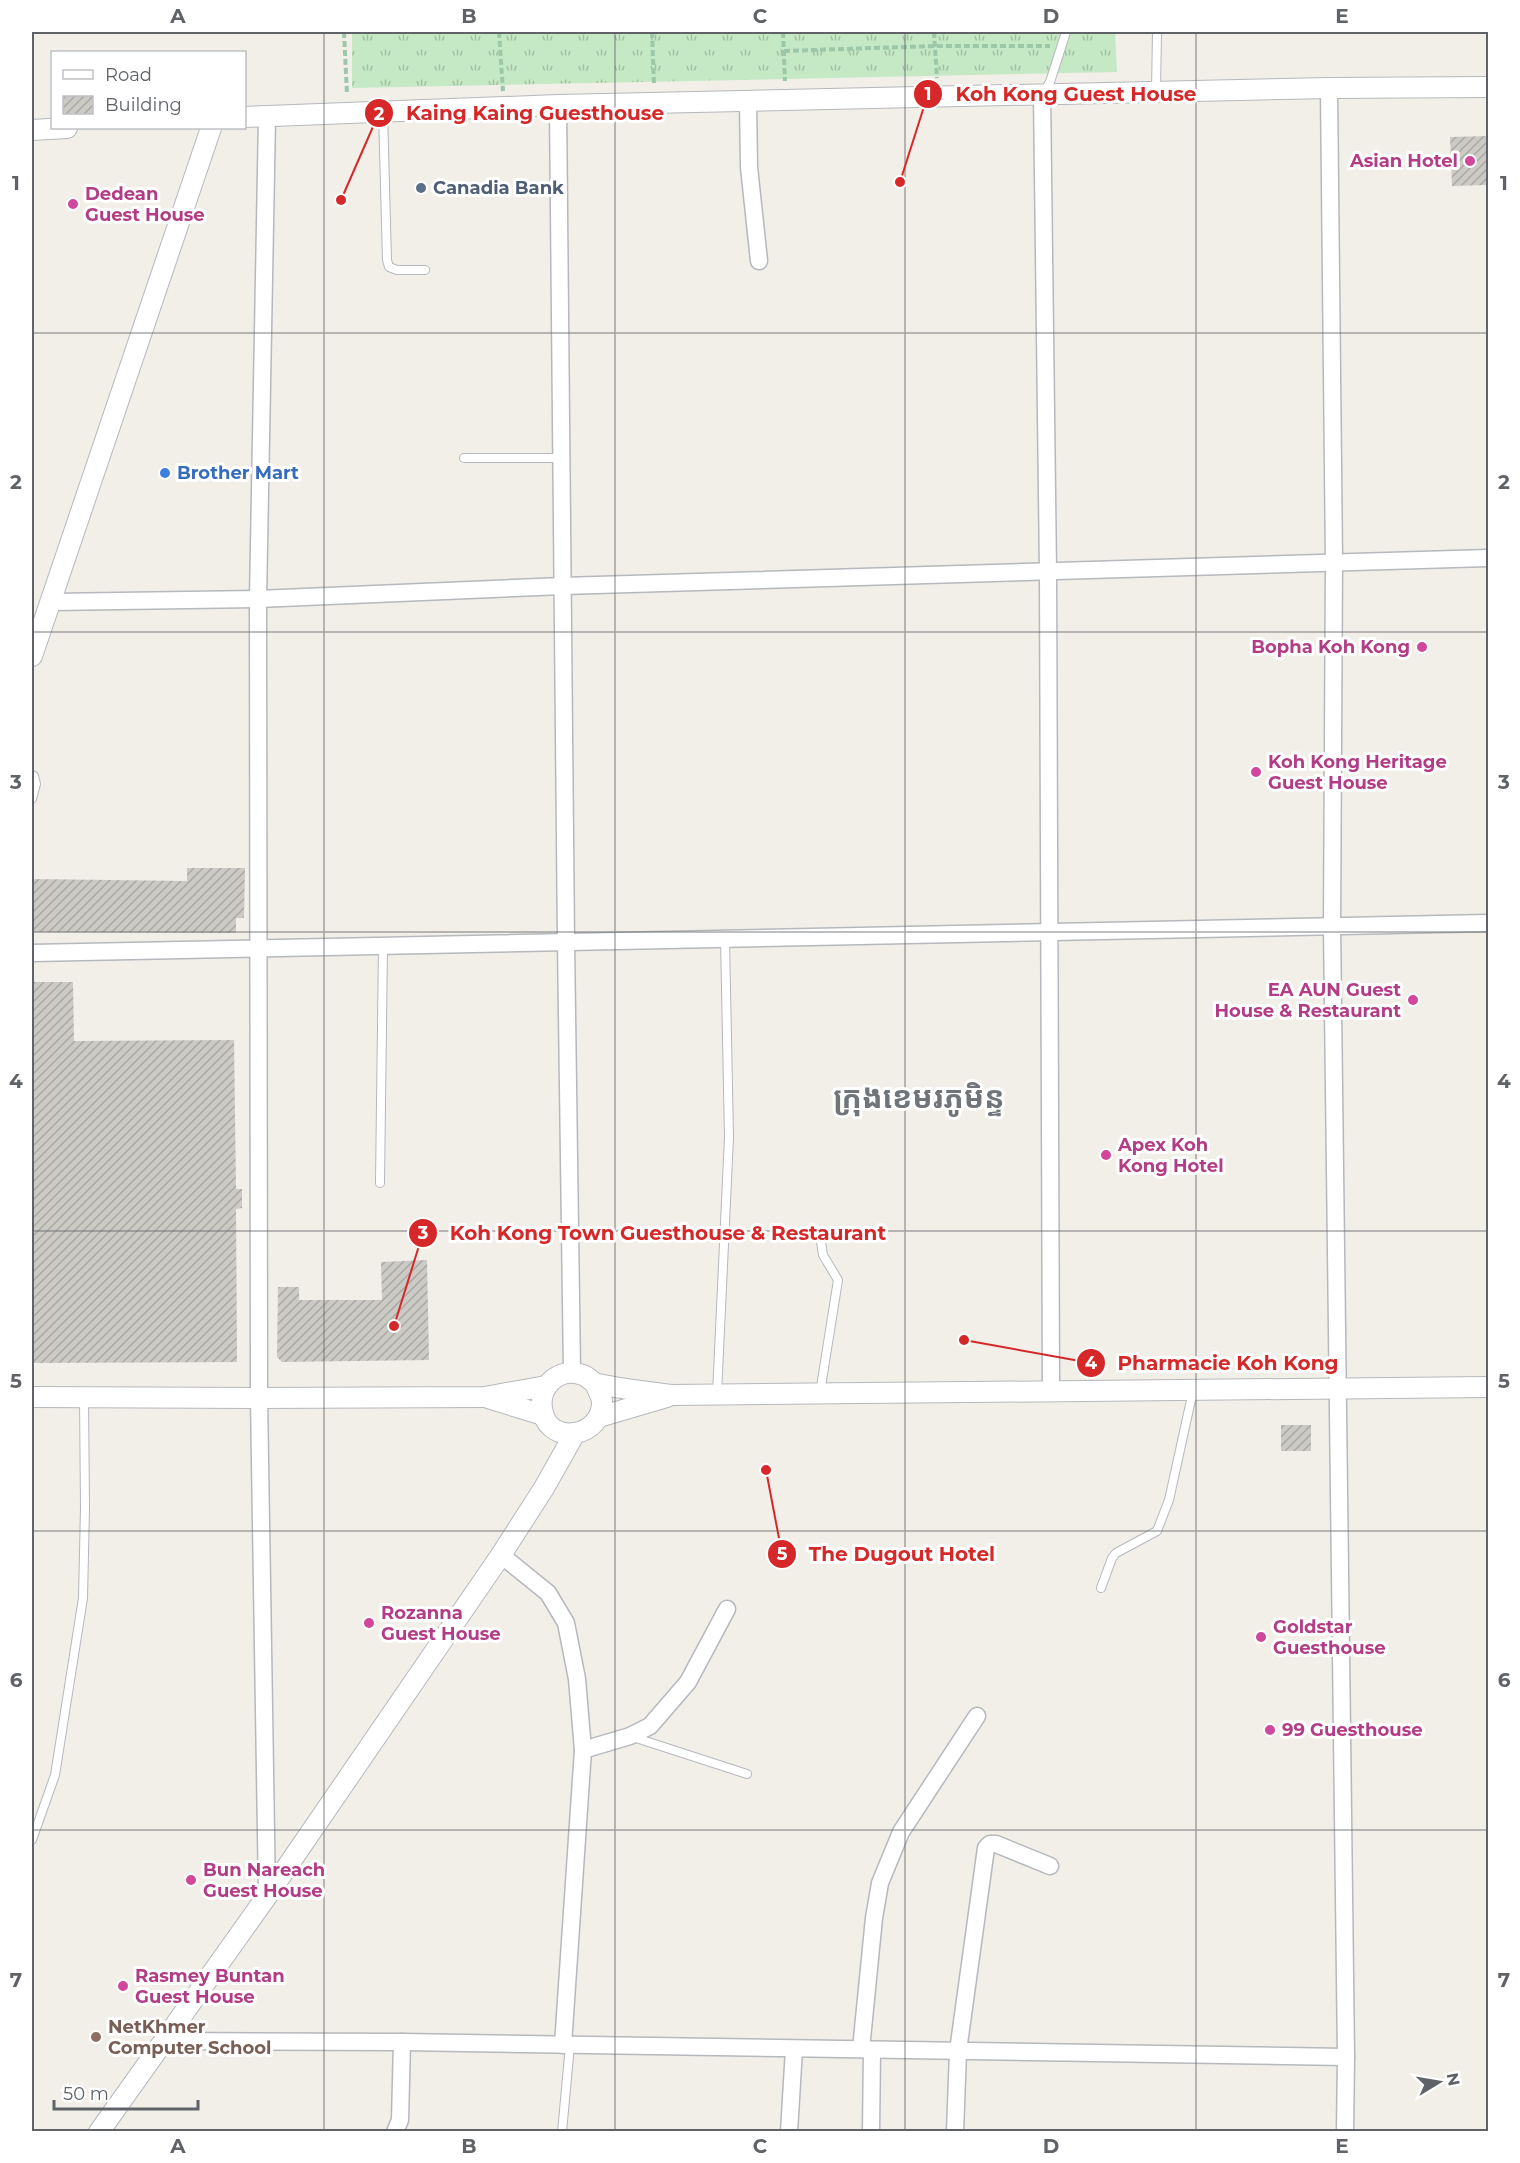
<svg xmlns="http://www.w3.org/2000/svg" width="1520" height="2163" font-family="Montserrat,'Noto Sans Khmer',sans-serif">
	<defs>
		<pattern id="grass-tufts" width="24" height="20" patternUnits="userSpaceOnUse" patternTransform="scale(1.5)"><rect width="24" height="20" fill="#c5e8c5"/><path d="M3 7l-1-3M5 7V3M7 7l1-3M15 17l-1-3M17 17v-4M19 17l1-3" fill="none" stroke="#a3c0a4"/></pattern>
		<pattern id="building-hatch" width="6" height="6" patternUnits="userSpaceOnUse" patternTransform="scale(1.5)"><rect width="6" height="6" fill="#cccac5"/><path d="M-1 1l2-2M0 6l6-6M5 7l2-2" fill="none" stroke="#a9a8a4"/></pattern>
	</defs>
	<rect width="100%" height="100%" fill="#f1efe8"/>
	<polygon fill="url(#grass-tufts)" points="352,32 1115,32 1117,72 352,88"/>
	<g fill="url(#building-hatch)">
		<polygon points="1488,136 1488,185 1452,186 1450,137"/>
		<polygon points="187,868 245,868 244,918 236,918 236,933 32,932 32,879 187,881"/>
		<polygon points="32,982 73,982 74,1041 234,1040 236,1189 242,1189 242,1208 236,1209 237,1362 32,1363"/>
		<polygon points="427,1260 429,1360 282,1362 277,1357 278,1287 299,1287 299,1300 382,1300 381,1262"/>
		<rect x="1281" y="1425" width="30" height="26"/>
	</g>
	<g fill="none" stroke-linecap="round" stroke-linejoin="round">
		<g stroke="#b5b8bc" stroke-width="10">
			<g id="service">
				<polyline points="1156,91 1157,32"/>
				<polyline points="1043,93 1050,82 1066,32"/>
				<polyline points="383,112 387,260 389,267 397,270 425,270"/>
				<polyline points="464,458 561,458"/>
				<polyline points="32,775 34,776 36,784 32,799"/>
				<polyline points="380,1183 383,946"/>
				<polyline points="820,1235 823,1255 838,1280 820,1393"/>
				<polyline points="717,1394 729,1137 725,939"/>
				<polyline points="1101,1588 1112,1558 1116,1553 1157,1531 1169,1500 1193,1391"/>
				<polyline points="633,1737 747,1774"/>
				<polyline points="32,1840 55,1775 83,1598 85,1508 84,1398"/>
				<polyline points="562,2132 570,2045"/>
			</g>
		</g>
		<g stroke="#b5b8bc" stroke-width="19">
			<g id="minor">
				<polyline points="1329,88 1334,562 1332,926 1346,2057 1345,2132"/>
				<polyline points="1042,94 1048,572 1051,1391"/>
				<polyline points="748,101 749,167 759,261"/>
				<polyline points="558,105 566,942 572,1372"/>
				<polyline points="267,117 258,599 259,1398 267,1896"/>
				<polyline points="51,602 258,599 563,586 1488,558"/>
				<polyline points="32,953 1488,923"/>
				<polyline points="501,1555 548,1593 566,1623 577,1679 583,1750 563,2045"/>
				<polyline points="583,1750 630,1736 650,1726 688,1682 727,1609"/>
				<polyline points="162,2041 402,2042 1346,2057"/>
				<polyline points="861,2049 874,1918 880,1883 901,1832 977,1716"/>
				<polyline points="395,2132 400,2120 402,2042"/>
				<polyline points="789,2132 794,2049"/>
				<polyline points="871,2132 872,2050"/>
				<polyline points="955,2132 958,2051 986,1848 990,1844 996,1844 1050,1866"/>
			</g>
		</g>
		<g stroke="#b5b8bc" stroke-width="22">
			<g id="tertiary">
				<polyline points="244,117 558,105 1329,88 1488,87"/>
				<polyline points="32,130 67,128"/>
				<polyline points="32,656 211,128"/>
				<path d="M595,1383C597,1389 601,1395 602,1401C603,1437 551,1446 543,1413C536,1388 558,1366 583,1375C589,1377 592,1383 598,1384C622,1389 648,1392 672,1395L1488,1387"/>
				<polyline points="32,1397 259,1398 485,1397 546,1386"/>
				<polyline points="488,1398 543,1415"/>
				<polyline points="599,1417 667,1397"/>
				<polyline points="99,2132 267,1896 501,1555 544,1488 575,1433"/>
			</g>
		</g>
		<g stroke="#9cc7a9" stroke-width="4" stroke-dasharray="6 3" stroke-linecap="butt">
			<polyline points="344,32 347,94"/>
			<polyline points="499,32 503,91"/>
			<polyline points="652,32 654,84"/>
			<polyline points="783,32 785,81"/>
			<polyline points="934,32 937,78"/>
			<polyline points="784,51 935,46 1050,46"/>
		</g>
		<use href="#service" stroke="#fff" stroke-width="8"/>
		<use href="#minor" stroke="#fff" stroke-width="16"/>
		<use href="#tertiary" stroke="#fff" stroke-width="20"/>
	</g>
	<path fill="none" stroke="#5f6368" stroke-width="1.5" stroke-opacity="0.55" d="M324,32V2132M615,32V2132M905,32V2132M1196,32V2132M32,333H1488M32,632H1488M32,932H1488M32,1231H1488M32,1531H1488M32,1830H1488"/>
	<g fill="#d1479c" stroke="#fff" stroke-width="2">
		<circle cx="1470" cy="161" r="6"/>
		<circle cx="73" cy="204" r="6"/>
		<circle cx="1422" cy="647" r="6"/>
		<circle cx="1256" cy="772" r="6"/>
		<circle cx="1413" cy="1000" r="6"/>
		<circle cx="1106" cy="1155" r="6"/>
		<circle cx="369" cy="1623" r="6"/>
		<circle cx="1261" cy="1637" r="6"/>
		<circle cx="1270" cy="1730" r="6"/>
		<circle cx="191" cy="1880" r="6"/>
		<circle cx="123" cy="1986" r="6"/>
	</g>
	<circle fill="#5c6f8a" stroke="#fff" stroke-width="2" cx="421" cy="188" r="6"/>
	<circle fill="#3f7fe0" stroke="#fff" stroke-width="2" cx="165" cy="473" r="6"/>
	<circle fill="#8d6e63" stroke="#fff" stroke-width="2" cx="96" cy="2037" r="6"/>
	<g text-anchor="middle" stroke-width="6" stroke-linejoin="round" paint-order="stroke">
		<g font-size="18" font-weight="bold" fill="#b23c85" stroke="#fff" text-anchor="start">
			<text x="1458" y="167" text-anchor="end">Asian Hotel</text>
			<text x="85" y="200">Dedean<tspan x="85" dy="21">Guest House</tspan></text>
			<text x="1410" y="653" text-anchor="end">Bopha Koh Kong</text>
			<text x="1268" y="768">Koh Kong Heritage<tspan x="1268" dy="21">Guest House</tspan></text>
			<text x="1401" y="996" text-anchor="end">EA AUN Guest<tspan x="1401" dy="21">House &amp; Restaurant</tspan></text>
			<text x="1118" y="1151">Apex Koh<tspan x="1118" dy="21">Kong Hotel</tspan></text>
			<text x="381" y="1619">Rozanna<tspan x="381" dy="21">Guest House</tspan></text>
			<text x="1273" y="1633">Goldstar<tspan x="1273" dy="21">Guesthouse</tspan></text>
			<text x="1282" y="1736">99 Guesthouse</text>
			<text x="203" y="1876">Bun Nareach<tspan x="203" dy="21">Guest House</tspan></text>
			<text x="135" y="1982">Rasmey Buntan<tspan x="135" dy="21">Guest House</tspan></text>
		</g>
		<g font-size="18" font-weight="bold" fill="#4e5e75" stroke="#fff" text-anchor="start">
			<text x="433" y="194">Canadia Bank</text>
		</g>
		<g font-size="18" font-weight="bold" fill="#366cbe" stroke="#fff" text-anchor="start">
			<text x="177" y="479">Brother Mart</text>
		</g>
		<g font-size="18" font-weight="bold" fill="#785e54" stroke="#fff" text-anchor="start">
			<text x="108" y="2033">NetKhmer<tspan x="108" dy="21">Computer School</tspan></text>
		</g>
		<g font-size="30" font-weight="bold" fill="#70757a" stroke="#fff">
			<text x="919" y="1108">ក្រុងខេមរភូមិន្ទ</text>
		</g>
	</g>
	<path fill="none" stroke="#d62828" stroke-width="2" d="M900 182L928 94M341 200L379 113M394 1326L423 1233M964 1340L1091 1363M766 1470L782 1554"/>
	<g fill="#d62828" stroke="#fff" stroke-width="2">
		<circle cx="900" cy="182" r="6"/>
		<circle cx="341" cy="200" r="6"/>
		<circle cx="394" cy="1326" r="6"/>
		<circle cx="964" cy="1340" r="6"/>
		<circle cx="766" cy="1470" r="6"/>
		<circle cx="928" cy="94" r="15"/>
		<circle cx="379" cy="113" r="15"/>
		<circle cx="423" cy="1233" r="15"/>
		<circle cx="1091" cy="1363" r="15"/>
		<circle cx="782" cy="1554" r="15"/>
	</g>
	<g font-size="18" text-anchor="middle" font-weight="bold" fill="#fff">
		<text x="928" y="100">1</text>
		<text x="379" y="120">2</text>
		<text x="423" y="1239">3</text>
		<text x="1091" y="1369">4</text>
		<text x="782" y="1560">5</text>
	</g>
	<g font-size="20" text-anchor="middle" font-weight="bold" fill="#d62828" stroke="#fff" stroke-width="6" stroke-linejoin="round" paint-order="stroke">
		<text x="1076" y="101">Koh Kong Guest House</text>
		<text x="535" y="120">Kaing Kaing Guesthouse</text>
		<text x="668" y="1240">Koh Kong Town Guesthouse &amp; Restaurant</text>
		<text x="1228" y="1370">Pharmacie Koh Kong</text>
		<text x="902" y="1561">The Dugout Hotel</text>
	</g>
	<rect width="1520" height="2163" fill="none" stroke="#ffffff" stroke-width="66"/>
	<rect x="51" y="51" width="195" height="78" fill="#ffffff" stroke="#bfc1c3" stroke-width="1.5"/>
	<rect x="63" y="70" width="30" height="9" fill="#ffffff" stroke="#bfc1c3" stroke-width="1.5"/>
	<text x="105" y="81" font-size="18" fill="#5f6368">Road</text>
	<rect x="63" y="96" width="30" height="18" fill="url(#building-hatch)" stroke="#bfc1c3" stroke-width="1.5"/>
	<text x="105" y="111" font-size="18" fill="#5f6368">Building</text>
	<g transform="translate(1439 2082) rotate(79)" stroke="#ffffff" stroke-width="4.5" paint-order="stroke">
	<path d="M0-4.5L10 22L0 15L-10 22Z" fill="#5f6368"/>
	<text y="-9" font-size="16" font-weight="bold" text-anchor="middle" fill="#5f6368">N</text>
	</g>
	<path d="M54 2100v9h144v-9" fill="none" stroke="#5f6368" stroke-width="3"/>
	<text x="63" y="2100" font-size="18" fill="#5f6368" stroke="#ffffff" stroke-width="4.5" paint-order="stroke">50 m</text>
	<rect x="33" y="33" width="1454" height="2097" fill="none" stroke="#5f6368" stroke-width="2"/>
	<g font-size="20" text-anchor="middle" font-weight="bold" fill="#5f6368">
		<text x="178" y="23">A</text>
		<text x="469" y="23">B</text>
		<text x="760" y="23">C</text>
		<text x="1051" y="23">D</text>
		<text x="1342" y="23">E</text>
		<text x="16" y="190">1</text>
		<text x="1504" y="190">1</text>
		<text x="16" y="489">2</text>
		<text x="1504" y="489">2</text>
		<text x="16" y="789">3</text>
		<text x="1504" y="789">3</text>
		<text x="16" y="1088">4</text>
		<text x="1504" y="1088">4</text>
		<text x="16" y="1388">5</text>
		<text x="1504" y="1388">5</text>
		<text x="16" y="1687">6</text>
		<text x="1504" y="1687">6</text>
		<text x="16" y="1987">7</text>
		<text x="1504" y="1987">7</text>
		<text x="178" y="2153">A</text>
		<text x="469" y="2153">B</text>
		<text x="760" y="2153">C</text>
		<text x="1051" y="2153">D</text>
		<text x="1342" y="2153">E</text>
	</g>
</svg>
